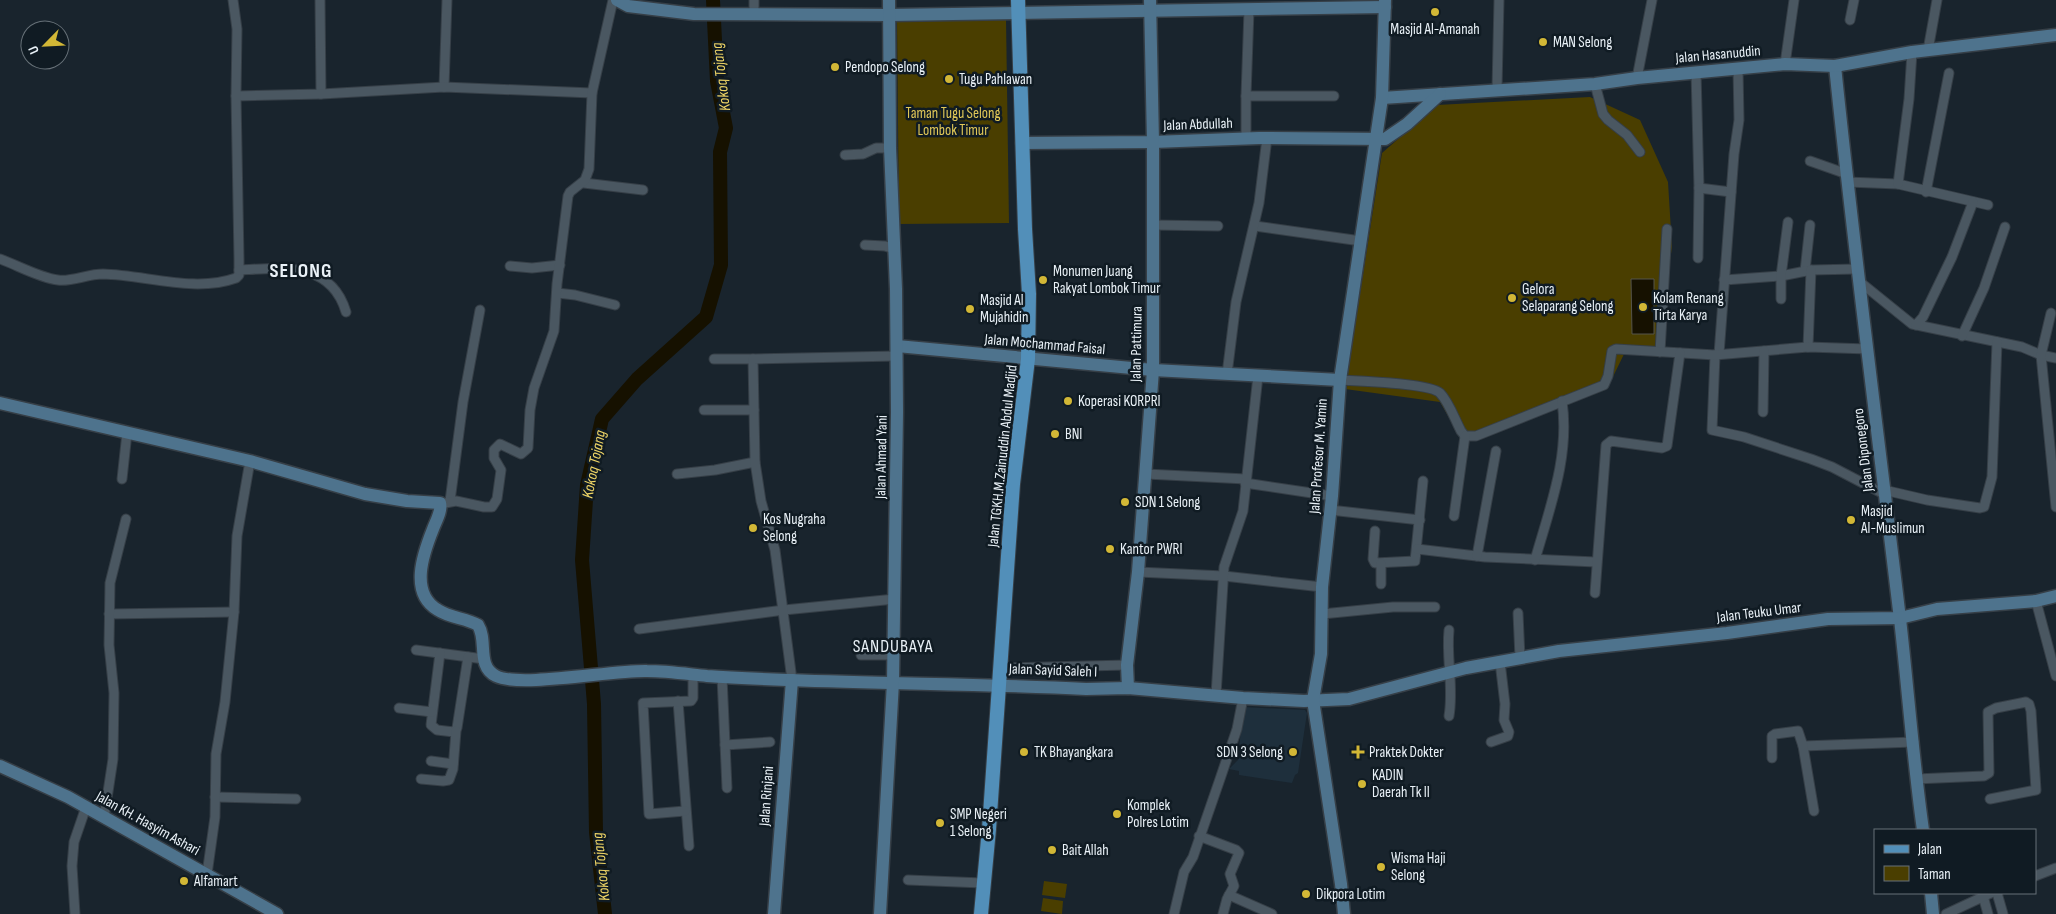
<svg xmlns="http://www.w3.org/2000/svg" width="2056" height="914" font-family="'Sofia Sans Condensed',sans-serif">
	<rect width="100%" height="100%" fill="#19242d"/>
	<polygon fill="#1e2f3c" points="1243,707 1305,710 1307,713 1298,773 1295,775 1292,783 1239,775 1239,771 1229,769 1238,760"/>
	<g fill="#4a3e00">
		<polygon points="1006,19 1009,223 899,224 897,20"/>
		<polygon points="1590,97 1640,120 1668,182 1672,247 1657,349 1625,352 1609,385 1462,440 1440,402 1345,389 1382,153 1437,105"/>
		<polygon points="1044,881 1067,884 1065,898 1042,895"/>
		<polygon points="1043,898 1063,901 1062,914 1041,911"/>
	</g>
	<polygon fill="#161100" stroke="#55544a" points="1631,279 1654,279 1654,334 1632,334"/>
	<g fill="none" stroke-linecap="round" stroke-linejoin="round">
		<polyline stroke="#161100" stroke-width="14" points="605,914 596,832 594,704 582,560 587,485 602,419 637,379 706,317 721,265 720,152 726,128 717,81 713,0"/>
		<g stroke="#363f47" stroke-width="11">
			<g id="street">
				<polyline points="320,0 321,94"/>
				<polyline points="754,0 754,14"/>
				<polyline points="1850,20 1854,0"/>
				<polyline points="1928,50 1937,0"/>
				<polyline points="1785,64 1794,0"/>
				<polyline points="1696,72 1699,188 1698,258"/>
				<polyline points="1637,78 1652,0"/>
				<polyline points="1595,84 1603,114 1608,120 1627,135 1640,152"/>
				<polyline points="444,87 447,0"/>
				<polyline points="1497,89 1499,0"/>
				<polyline points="236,96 321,94 444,87 592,93"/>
				<polyline points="1246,96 1334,96"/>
				<polyline points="1246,139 1246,96 1249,10"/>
				<polyline points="845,155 863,154 876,148 890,148"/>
				<polyline points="1810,161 1847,174"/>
				<polyline points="1847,182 1898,184 1988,205"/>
				<polyline points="584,183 643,190"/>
				<polyline points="1898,184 1909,99 1912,52"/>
				<polyline points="1699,188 1731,192"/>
				<polyline points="1926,192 1949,73"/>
				<polyline points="1153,225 1218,226"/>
				<polyline points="1255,226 1361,241"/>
				<polyline points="865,245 885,246 894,249"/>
				<path d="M0,259C17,265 40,278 58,280C72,282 87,274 103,274C146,275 194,293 236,278L239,275V259L236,96L237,29L233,0"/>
				<polyline points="510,266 532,268 560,265"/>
				<path d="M239,270C282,268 331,261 346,312"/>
				<polyline points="1805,271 1810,225"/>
				<polyline points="1724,280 1781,276 1811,270 1857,269"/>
				<polyline points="1860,282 1912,324 2022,347 2041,355 2056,358"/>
				<polyline points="557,293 575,295 615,305"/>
				<polyline points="1781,299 1781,276 1788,222"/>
				<polyline points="2051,313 2041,355 2056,507"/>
				<polyline points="1916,325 1923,317 1952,257 1973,202"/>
				<polyline points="1962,336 1984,288 2005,227"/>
				<polyline points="1808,347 1811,270"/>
				<polyline points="1660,352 1667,229"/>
				<polyline points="1719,354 1734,154 1739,120 1738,69"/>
				<polyline points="1715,355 1712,430 1744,437 1811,459 1832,467 1884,494"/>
				<polyline points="714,359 753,359"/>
				<polyline points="1227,374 1236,302 1259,203 1267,138"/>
				<path d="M1340,380C1357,381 1430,383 1440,393C1449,402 1455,420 1461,431L1465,436H1476L1604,385L1608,376L1612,351L1616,349L1715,355L1808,347L1868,349"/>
				<polyline points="704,410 754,410"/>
				<polyline points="1763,412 1764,351"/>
				<polyline points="677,474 715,470 755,462"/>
				<polyline points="1146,474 1246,479"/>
				<polyline points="122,479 127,433"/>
				<polyline points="1245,483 1332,496"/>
				<polyline points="1884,490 1927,500 1980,508 1984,507 1992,477 1997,342"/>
				<polyline points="450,501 463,402 480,310"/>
				<polyline points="440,504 456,501 484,507 492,507 497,499 501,470 494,458 494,450 500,444 521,454 528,448 530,410 534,388 554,331 557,284 568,196 570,192 585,180 589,169 592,93 613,0"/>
				<polyline points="1330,510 1420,520"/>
				<polyline points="1454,516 1465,436"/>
				<polyline points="1375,531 1373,559 1375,563 1415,561 1423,481"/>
				<polyline points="1417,549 1485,557 1596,562"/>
				<polyline points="1477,556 1496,451"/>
				<path d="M1535,560C1550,507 1570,456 1562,401"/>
				<polyline points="1138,572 1224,576 1322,587"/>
				<polyline points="1381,584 1381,564"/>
				<polyline points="1595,593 1606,445 1611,441 1662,448 1667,446 1680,353"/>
				<polyline points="2036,601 2056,676"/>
				<polyline points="1518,613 1520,658"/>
				<polyline points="109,614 234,612"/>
				<polyline points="1322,614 1393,607 1435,607"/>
				<polyline points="639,629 784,610 895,599"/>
				<path d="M1449,630C1446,658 1454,687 1449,716"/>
				<polyline points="416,650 484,659"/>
				<polyline points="440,653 431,725 437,730 454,732 457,728 468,657"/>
				<polyline points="861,655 893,655"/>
				<polyline points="1001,668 1127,665"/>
				<polyline points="722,677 727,788"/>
				<polyline points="792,680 775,550 761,501 755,462 753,359 897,356"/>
				<polyline points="1216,695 1224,567 1243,511 1258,376"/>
				<polyline points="678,701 689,846"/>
				<polyline points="399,708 432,712"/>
				<polyline points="1491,742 1508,736 1509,732 1504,720 1505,704 1500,662"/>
				<polyline points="725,745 770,742"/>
				<polyline points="1803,746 1914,742"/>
				<polyline points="1772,758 1772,736 1775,734 1798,731 1803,746 1814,811"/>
				<polyline points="431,761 453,764"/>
				<polyline points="421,779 443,781 449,780 453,769 456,731"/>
				<polyline points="1916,779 1984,776 1989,773 1988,712 1996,708 2026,702 2029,704 2031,711 2036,790 1990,799"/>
				<polyline points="215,797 296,799"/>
				<polyline points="685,811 649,814 643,703 691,701 693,698 693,674"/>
				<polyline points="104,818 113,759 114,693 109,645 110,583 126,519"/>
				<polyline points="1199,836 1236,850 1239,853 1230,874 1234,886 1227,899 1223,914"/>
				<polyline points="207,874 215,817 216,754 225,702 234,612 237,536 250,461"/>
				<polyline points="2035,876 2056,868"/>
				<polyline points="908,880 983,883"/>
				<polyline points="1997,893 2003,914"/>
				<polyline points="1229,895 1272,914"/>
				<polyline points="1983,896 1988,914"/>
				<polyline points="75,914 72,866 74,842 86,807"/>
				<polyline points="1174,914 1184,872 1193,857 1220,779 1237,729 1243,698"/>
				<polyline points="1946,914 1991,893"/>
			</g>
		</g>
		<g stroke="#363f47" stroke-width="15">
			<g id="secondary">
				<polyline points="617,0 628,6 694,14 889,15 1385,7"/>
				<path d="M1835,66C1854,251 1878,435 1900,619C1908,689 1913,760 1923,830"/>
				<polyline points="1382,98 1595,84 1637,78 1785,64 1835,66 1912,52 2056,35"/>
				<polyline points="1022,143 1153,142 1259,138 1385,139 1407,124 1440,94"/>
				<polyline points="897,346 1153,370 1340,380"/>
				<path d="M0,403L250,461L365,494L407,501L440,503C442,511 436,521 433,529C423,554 409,593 438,610C450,618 466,618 478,625C488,641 476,666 496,676C521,688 612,670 647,671C667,671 687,674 707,676C735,678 763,679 790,680C889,684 988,684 1086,689L1128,688L1243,698L1304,701L1349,699L1466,668L1559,651L1727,633L1828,619L1900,618L1937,609L2036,601L2056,596"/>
				<polyline points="1128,688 1127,665 1138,572 1153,370 1153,142 1150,0"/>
				<polyline points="0,766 68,797 277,914"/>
				<polyline points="1931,893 1933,914"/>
				<polyline points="774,914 792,680"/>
				<polyline points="880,914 893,682 897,412 896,289 890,148 889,0"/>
				<polyline points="1344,914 1341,884 1313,700 1321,654 1322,587 1332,496 1340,380 1382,98 1385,0"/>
			</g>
		</g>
		<g stroke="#363f47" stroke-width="16">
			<polyline id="primary" points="981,914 989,829 1013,484 1028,359 1029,294 1025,229 1018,0"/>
		</g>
		<use href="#street" stroke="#4a5761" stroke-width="9"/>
		<use href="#secondary" stroke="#4e738d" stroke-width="12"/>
		<use href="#primary" stroke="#528fb9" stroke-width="14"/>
	</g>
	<g fill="#d2b736" stroke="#101b23" stroke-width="2">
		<circle cx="1435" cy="12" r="5"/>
		<circle cx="1543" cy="42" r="5"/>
		<circle cx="835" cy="67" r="5"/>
		<circle cx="949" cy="79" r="5"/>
		<circle cx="1043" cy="280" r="5"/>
		<circle cx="1512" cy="298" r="5"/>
		<circle cx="1643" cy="307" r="5"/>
		<circle cx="970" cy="309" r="5"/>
		<circle cx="1068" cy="401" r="5"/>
		<circle cx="1055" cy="434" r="5"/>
		<circle cx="1125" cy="502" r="5"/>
		<circle cx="1851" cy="520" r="5"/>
		<circle cx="753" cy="528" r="5"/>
		<circle cx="1110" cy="549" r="5"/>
		<circle cx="1024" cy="752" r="5"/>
		<circle cx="1293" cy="752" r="5"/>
		<path d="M1355.5 744.5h5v5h5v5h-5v5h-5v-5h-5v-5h5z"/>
		<circle cx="1362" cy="784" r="5"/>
		<circle cx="1117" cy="814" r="5"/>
		<circle cx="940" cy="823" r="5"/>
		<circle cx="1052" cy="850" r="5"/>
		<circle cx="1381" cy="867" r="5"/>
		<circle cx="184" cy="881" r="5"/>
		<circle cx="1306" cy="894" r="5"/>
	</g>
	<g text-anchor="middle" stroke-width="5" stroke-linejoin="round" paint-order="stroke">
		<g font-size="15" fill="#e9f1f7" stroke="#101b23" text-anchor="start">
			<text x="1435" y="34" text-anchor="middle">Masjid Al-Amanah</text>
			<text x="1553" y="47">MAN Selong</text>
			<text x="845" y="72">Pendopo Selong</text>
			<text x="959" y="84">Tugu Pahlawan</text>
			<text x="1053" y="276">Monumen Juang<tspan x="1053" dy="17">Rakyat Lombok Timur</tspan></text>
			<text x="1522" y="294">Gelora<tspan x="1522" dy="17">Selaparang Selong</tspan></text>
			<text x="1653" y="303">Kolam Renang<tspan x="1653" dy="17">Tirta Karya</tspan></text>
			<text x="980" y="305">Masjid Al<tspan x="980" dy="17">Mujahidin</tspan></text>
			<text x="1078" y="406">Koperasi KORPRI</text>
			<text x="1065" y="439">BNI</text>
			<text x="1135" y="507">SDN 1 Selong</text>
			<text x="1861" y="516">Masjid<tspan x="1861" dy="17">Al-Muslimun</tspan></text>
			<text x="763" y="524">Kos Nugraha<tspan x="763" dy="17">Selong</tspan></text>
			<text x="1120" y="554">Kantor PWRI</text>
			<text x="1034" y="757">TK Bhayangkara</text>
			<text x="1283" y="757" text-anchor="end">SDN 3 Selong</text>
			<text x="1369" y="757">Praktek Dokter</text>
			<text x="1372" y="780">KADIN<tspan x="1372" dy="17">Daerah Tk II</tspan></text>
			<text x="1127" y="810">Komplek<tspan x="1127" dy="17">Polres Lotim</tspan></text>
			<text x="950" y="819">SMP Negeri<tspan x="950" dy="17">1 Selong</tspan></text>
			<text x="1062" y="855">Bait Allah</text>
			<text x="1391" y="863">Wisma Haji<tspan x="1391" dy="17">Selong</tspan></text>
			<text x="194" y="886">Alfamart</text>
			<text x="1316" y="899">Dikpora Lotim</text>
		</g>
		<g font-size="15" fill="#e9f1f7" stroke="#101b23">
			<text transform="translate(1718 54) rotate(-5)" y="5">Jalan Hasanuddin</text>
			<text transform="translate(1198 124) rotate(-2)" y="5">Jalan Abdullah</text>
			<text transform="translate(1045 344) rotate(5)" y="5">Jalan Mochammad Faisal</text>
			<text transform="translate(1136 344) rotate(-89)" y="5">Jalan Pattimura</text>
			<text transform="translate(1863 450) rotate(-97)" y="5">Jalan Diponegoro</text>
			<text transform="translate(1002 456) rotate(-84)" y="5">Jalan TGKH.M.Zainuddin Abdul Madjid</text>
			<text transform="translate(1318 456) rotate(-86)" y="5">Jalan Profesor M. Yamin</text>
			<text transform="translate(881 457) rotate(-89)" y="5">Jalan Ahmad Yani</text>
			<text transform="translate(1759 612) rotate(-7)" y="5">Jalan Teuku Umar</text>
			<text transform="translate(1053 670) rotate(2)" y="5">Jalan Sayid Saleh I</text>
			<text transform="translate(766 796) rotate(-86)" y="5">Jalan Rinjani</text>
			<text transform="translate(148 823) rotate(29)" y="5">Jalan KH. Hasyim Ashari</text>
		</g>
		<g font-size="15" fill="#e2c958" stroke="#101b23">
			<text x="953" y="118">Taman Tugu Selong<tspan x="953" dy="17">Lombok Timur</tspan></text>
		</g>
		<g font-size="16" font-style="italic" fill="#efd566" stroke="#101b23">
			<text transform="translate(720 77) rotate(-97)" y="6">Kokoq Tojang</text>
			<text transform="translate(593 464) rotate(-79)" y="6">Kokoq Tojang</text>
			<text transform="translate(600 867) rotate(-96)" y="6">Kokoq Tojang</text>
		</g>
		<g font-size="18" letter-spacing="1" fill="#e9f1f7" stroke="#101b23">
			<text x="893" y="652">SANDUBAYA</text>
		</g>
		<g font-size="20" font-weight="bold" letter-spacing="1" fill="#e9f1f7" stroke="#101b23">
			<text x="301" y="277">SELONG</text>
		</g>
	</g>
	<rect x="1874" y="829" width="162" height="65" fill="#101b23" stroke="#677178"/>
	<rect x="1884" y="845" width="25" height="8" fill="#528fb9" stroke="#677178"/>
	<text x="1918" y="854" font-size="15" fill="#e9f1f7">Jalan</text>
	<rect x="1884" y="866" width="25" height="15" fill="#4a3e00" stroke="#677178"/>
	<text x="1918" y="879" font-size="15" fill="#e9f1f7">Taman</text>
	<g transform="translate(45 45) rotate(246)"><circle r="24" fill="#101b23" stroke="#677178"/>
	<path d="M0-4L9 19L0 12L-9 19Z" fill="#d2b736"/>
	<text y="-8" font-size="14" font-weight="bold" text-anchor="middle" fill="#e9f1f7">U</text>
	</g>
</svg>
